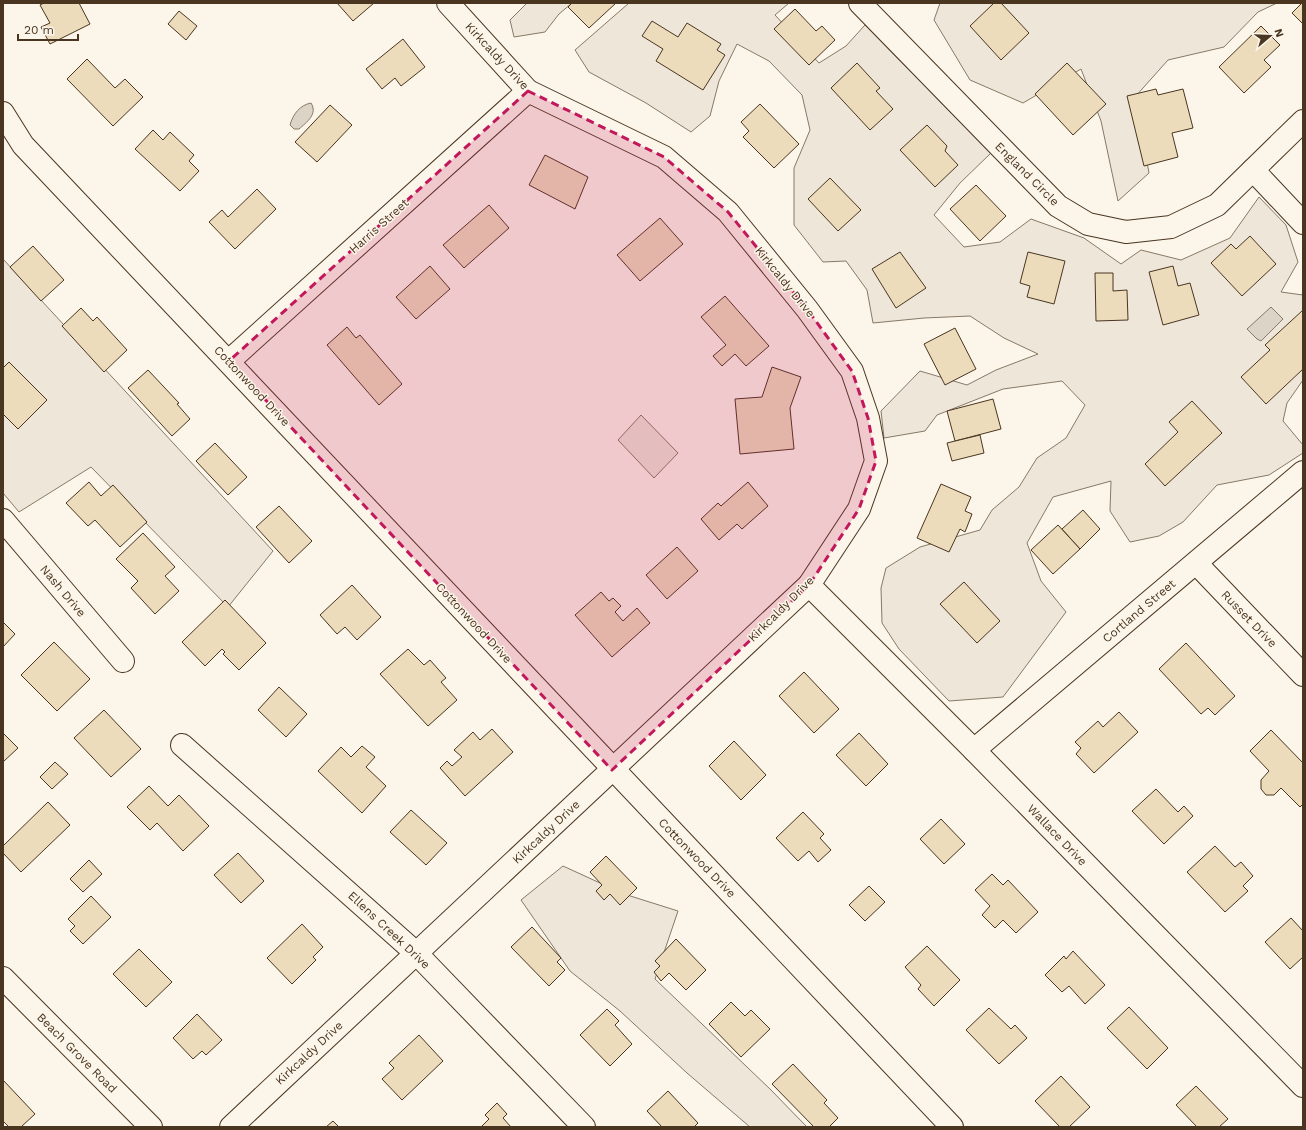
<svg xmlns="http://www.w3.org/2000/svg" width="1306" height="1130" font-family="'Work Sans',sans-serif">
	<rect width="100%" height="100%" fill="#fbf6e9"/>
	<g fill="#ede6d9" stroke="#887966">
		<polygon points="527,3 572,3 559,14 545,32 514,37 510,20"/>
		<polygon points="629,3 789,3 775,15 819,63 846,46 865,25 991,153 960,183 934,215 964,247 1000,242 1031,219 1084,238 1121,264 1141,250 1181,260 1230,238 1259,197 1286,225 1298,262 1281,292 1303,295 1303,380 1287,403 1283,421 1303,445 1303,453 1269,475 1217,485 1183,522 1159,536 1130,542 1110,511 1111,481 1053,497 1027,543 1041,581 1066,612 1003,697 949,701 899,649 882,623 881,588 886,568 920,547 980,530 992,510 1019,487 1037,458 1066,438 1085,405 1062,381 1003,389 937,415 925,431 884,438 881,411 920,371 967,385 996,370 1038,354 1004,338 970,316 924,318 873,323 867,290 846,261 823,262 794,225 794,168 810,130 802,95 769,61 737,44 719,81 710,116 691,132 646,103 589,72 575,50"/>
		<polygon points="940,3 1277,3 1258,12 1224,47 1168,60 1135,97 1149,173 1118,201 1101,121 1081,69 1023,103 970,80 934,20"/>
		<polygon points="3,259 273,551 228,607 91,467 19,512 3,493"/>
		<polygon points="641,415 678,453 654,478 618,440"/>
		<polygon points="563,866 624,894 678,911 655,979 770,1089 807,1127 750,1127 687,1073 620,1011 570,971 521,900"/>
	</g>
	<g fill="#dcd4c6" stroke="#887966">
		<path d="M311,103C318,114 307,122 299,129H294L290,125C293,114 300,105 311,103Z"/>
		<polygon points="1271,307 1283,319 1261,341 1257,339 1247,329"/>
	</g>
	<g fill="#ecdcbc" stroke="#4a3520">
		<polygon points="44,3 79,3 90,24 50,44 41,27 50,23 40,5"/>
		<polygon points="337,3 374,3 353,21"/>
		<polygon points="572,3 616,3 589,28 568,7"/>
		<polygon points="994,3 1001,3 1029,33 1001,60 970,26"/>
		<polygon points="1302,3 1303,3 1303,24 1292,13"/>
		<polygon points="795,9 816,31 822,26 835,40 809,65 774,29"/>
		<polygon points="179,11 197,26 186,40 168,24"/>
		<polygon points="652,21 678,37 687,23 721,44 717,50 725,55 703,90 656,61 663,49 642,36"/>
		<polygon points="1261,26 1280,45 1264,60 1271,67 1244,93 1219,67"/>
		<polygon points="403,39 425,67 401,86 395,78 382,89 366,69"/>
		<polygon points="87,59 115,88 125,79 143,97 113,126 67,79"/>
		<polygon points="857,63 880,88 876,91 893,109 870,130 831,88"/>
		<polygon points="1067,63 1106,104 1073,135 1035,94"/>
		<polygon points="1156,89 1158,95 1183,89 1193,128 1172,133 1178,157 1144,166 1127,96"/>
		<polygon points="760,104 799,144 774,168 743,137 749,131 741,122"/>
		<polygon points="330,105 352,125 317,162 295,142"/>
		<polygon points="927,125 947,146 945,151 958,165 935,187 900,150"/>
		<polygon points="153,130 163,140 170,132 194,155 189,161 199,171 180,191 135,149"/>
		<polygon points="545,155 588,177 575,209 529,185"/>
		<polygon points="830,178 861,210 838,231 808,199"/>
		<polygon points="976,185 1006,216 980,241 950,209"/>
		<polygon points="257,189 276,209 235,249 209,222 222,210 228,217"/>
		<polygon points="489,205 509,228 464,268 443,245"/>
		<polygon points="660,218 683,244 640,281 617,255"/>
		<polygon points="1250,236 1276,264 1242,296 1211,263 1231,244 1236,249"/>
		<polygon points="33,246 64,280 41,301 10,267"/>
		<polygon points="900,252 926,288 896,308 872,269"/>
		<polygon points="1028,252 1065,261 1054,304 1027,297 1030,286 1020,283"/>
		<polygon points="430,266 450,289 416,319 396,297"/>
		<polygon points="1173,266 1178,286 1190,283 1199,315 1163,325 1149,272"/>
		<polygon points="1095,273 1113,273 1113,291 1127,290 1128,320 1096,321"/>
		<polygon points="725,296 769,346 746,366 735,354 722,366 713,356 726,345 701,317"/>
		<polygon points="81,308 93,321 97,317 127,350 104,372 62,326"/>
		<polygon points="1303,310 1303,369 1266,404 1241,377 1270,350 1265,345"/>
		<polygon points="347,327 356,338 360,335 402,384 379,405 327,345"/>
		<polygon points="955,328 976,369 945,385 924,344"/>
		<polygon points="9,362 47,400 18,429 3,414 3,368"/>
		<polygon points="772,367 801,377 790,408 794,449 740,454 735,399 762,397"/>
		<polygon points="148,370 179,403 177,404 190,419 172,436 128,388"/>
		<polygon points="993,399 1001,429 955,441 947,411"/>
		<polygon points="1192,401 1222,433 1165,486 1145,464 1178,432 1169,422"/>
		<polygon points="980,435 984,453 952,461 947,443"/>
		<polygon points="215,443 247,477 228,495 196,461"/>
		<polygon points="89,482 101,496 113,485 147,522 120,547 95,520 88,526 66,503"/>
		<polygon points="748,482 768,506 742,529 737,524 719,540 701,519 718,503 721,506"/>
		<polygon points="941,484 971,497 965,511 972,514 965,532 960,529 949,552 917,538"/>
		<polygon points="279,506 312,541 289,563 256,527"/>
		<polygon points="1083,510 1100,529 1080,549 1062,529"/>
		<polygon points="1058,525 1080,549 1053,574 1031,550"/>
		<polygon points="143,533 175,567 165,576 179,591 155,614 131,588 138,581 116,559"/>
		<polygon points="677,547 698,571 667,599 646,575"/>
		<polygon points="964,582 1000,621 977,643 940,604"/>
		<polygon points="352,585 381,617 357,640 345,627 337,634 320,615"/>
		<polygon points="601,592 609,601 613,598 621,606 615,612 623,621 637,608 650,623 612,657 575,615"/>
		<polygon points="225,600 266,643 239,670 223,654 225,652 222,649 205,666 182,642"/>
		<polygon points="3,622 15,634 3,647"/>
		<polygon points="54,642 90,679 57,711 21,675"/>
		<polygon points="1186,643 1235,696 1215,715 1208,708 1201,714 1159,669"/>
		<polygon points="408,649 424,665 430,660 446,678 441,682 457,700 428,726 380,674"/>
		<polygon points="804,672 839,709 814,733 779,696"/>
		<polygon points="279,687 307,714 286,737 258,710"/>
		<polygon points="104,710 141,749 111,777 74,738"/>
		<polygon points="1119,712 1138,732 1094,773 1076,754 1081,748 1075,742 1098,721 1103,727"/>
		<polygon points="492,729 513,752 465,796 440,768 447,761 452,766 462,757 454,750 473,732 480,740"/>
		<polygon points="1271,730 1303,763 1303,804 1300,807 1281,788 1274,795 1266,795 1261,789 1261,780 1269,771 1250,751"/>
		<polygon points="3,733 18,748 3,762"/>
		<polygon points="859,733 888,764 866,786 836,755"/>
		<polygon points="734,741 766,775 741,800 709,766"/>
		<polygon points="362,746 375,757 366,767 386,786 362,813 318,771 341,747 351,757"/>
		<polygon points="55,762 68,774 52,789 40,777"/>
		<polygon points="149,786 168,806 179,795 209,826 183,851 157,823 150,830 127,807"/>
		<polygon points="1156,789 1178,812 1184,806 1193,816 1164,844 1132,811"/>
		<polygon points="48,802 70,825 21,872 3,853 3,846"/>
		<polygon points="411,810 447,843 426,865 390,832"/>
		<polygon points="803,812 824,834 820,838 831,850 818,862 809,851 798,861 776,838"/>
		<polygon points="941,819 965,844 944,864 920,839"/>
		<polygon points="1215,846 1235,867 1241,862 1253,876 1243,886 1248,891 1225,912 1187,872"/>
		<polygon points="238,853 264,881 241,903 214,875"/>
		<polygon points="606,856 637,888 620,905 610,894 604,900 596,891 602,885 590,872"/>
		<polygon points="89,860 102,874 83,892 70,879"/>
		<polygon points="992,874 1003,885 1008,880 1038,912 1016,933 1003,920 995,928 982,915 990,906 975,890"/>
		<polygon points="869,886 885,902 865,921 849,905"/>
		<polygon points="91,896 111,917 83,944 70,931 75,926 68,919"/>
		<polygon points="1291,918 1303,931 1303,957 1290,969 1265,942"/>
		<polygon points="302,924 323,947 313,957 316,960 292,984 267,958"/>
		<polygon points="532,927 561,958 557,962 565,970 549,986 511,947"/>
		<polygon points="676,939 706,970 686,990 669,973 661,981 654,972 660,966 655,961"/>
		<polygon points="927,946 960,980 934,1006 918,989 921,985 905,967"/>
		<polygon points="139,949 172,982 146,1007 113,974"/>
		<polygon points="1073,951 1105,985 1085,1004 1069,986 1062,992 1045,975 1064,956 1066,959"/>
		<polygon points="731,1002 745,1016 751,1010 770,1029 741,1057 709,1024"/>
		<polygon points="1129,1007 1168,1048 1147,1069 1107,1028"/>
		<polygon points="989,1008 1011,1029 1015,1025 1027,1038 999,1064 966,1030"/>
		<polygon points="607,1009 619,1021 615,1025 632,1044 610,1066 580,1035"/>
		<polygon points="197,1014 222,1040 206,1055 202,1051 193,1059 173,1038"/>
		<polygon points="419,1035 443,1061 402,1100 382,1079 394,1068 389,1063"/>
		<polygon points="793,1064 827,1100 824,1103 838,1118 829,1127 814,1127 772,1084"/>
		<polygon points="1061,1076 1090,1107 1069,1127 1060,1127 1035,1101"/>
		<polygon points="3,1080 35,1114 21,1127 9,1127 3,1121"/>
		<polygon points="1196,1086 1228,1119 1219,1127 1197,1127 1176,1105"/>
		<polygon points="668,1091 698,1123 694,1127 662,1127 647,1111"/>
		<polygon points="497,1103 507,1114 503,1118 511,1127 481,1127 489,1119 485,1115"/>
		<polygon points="333,1121 339,1127 326,1127"/>
	</g>
	<g fill="none" stroke-linecap="round" stroke-linejoin="round">
		<g stroke="#4a3520" stroke-width="24">
			<g id="minor">
				<polyline points="860,3 1058,206 1088,224 1126,232 1171,227 1217,205 1303,121"/>
				<path d="M3,113L23,145C334,471 641,801 952,1127"/>
				<polyline points="1253,170 1303,223"/>
				<polyline points="229,361 528,91"/>
				<polyline points="3,520 123,661"/>
				<polyline points="1196,563 1303,675"/>
				<polyline points="809,585 974,750 1303,1086"/>
				<polyline points="182,745 416,953 584,1127"/>
				<polyline points="974,750 1303,472"/>
				<polyline points="3,978 151,1127"/>
				<polyline points="231,1127 809,585 859,509 876,461 868,418 852,371 807,309 728,212 664,157 528,91 448,3"/>
			</g>
		</g>
		<use href="#minor" stroke="#fbf6e9" stroke-width="22"/>
	</g>
	<path fill="#c2185b" fill-opacity="0.2" stroke="#c2185b" stroke-width="3" stroke-dasharray="8 5" stroke-linejoin="round" d="M528,91L664,157L728,212L807,309L852,371L868,418L876,461L859,509L809,585L612,770L229,361Z"/>
	<g text-anchor="middle" stroke-width="3" stroke-linejoin="round" paint-order="stroke">
		<g font-size="12" fill="#4a3520" stroke="#fbf6e9">
			<text transform="translate(497 56) rotate(47)" y="4">Kirkcaldy Drive</text>
			<text transform="translate(1027 174) rotate(45)" y="4">England Circle</text>
			<text transform="translate(379 226) rotate(-42)" y="4">Harris Street</text>
			<text transform="translate(785 282) rotate(51)" y="4">Kirkcaldy Drive</text>
			<text transform="translate(252 386) rotate(47)" y="4">Cottonwood Drive</text>
			<text transform="translate(63 591) rotate(50)" y="4">Nash Drive</text>
			<text transform="translate(781 609) rotate(-45)" y="4">Kirkcaldy Drive</text>
			<text transform="translate(1139 611) rotate(-40)" y="4">Cortland Street</text>
			<text transform="translate(1249 619) rotate(46)" y="4">Russet Drive</text>
			<text transform="translate(474 623) rotate(47)" y="4">Cottonwood Drive</text>
			<text transform="translate(546 832) rotate(-43)" y="4">Kirkcaldy Drive</text>
			<text transform="translate(1057 835) rotate(46)" y="4">Wallace Drive</text>
			<text transform="translate(697 858) rotate(46)" y="4">Cottonwood Drive</text>
			<text transform="translate(389 930) rotate(43)" y="4">Ellens Creek Drive</text>
			<text transform="translate(77 1053) rotate(45)" y="4">Beach Grove Road</text>
			<text transform="translate(309 1053) rotate(-43)" y="4">Kirkcaldy Drive</text>
		</g>
	</g>
	<rect width="1306" height="1130" fill="none" stroke="#4a3520" stroke-width="8"/>
	<g transform="translate(1270 36) rotate(71)" stroke="#fbf6e9" stroke-width="3" paint-order="stroke">
	<path d="M0-3L7 15L0 10L-7 15Z" fill="#4a3520"/>
	<text y="-6" font-size="11" font-weight="bold" text-anchor="middle" fill="#4a3520">N</text>
	</g>
	<path d="M18 34v6h60v-6" fill="none" stroke="#4a3520" stroke-width="2"/>
	<text x="24" y="34" font-size="12" fill="#4a3520" stroke="#fbf6e9" stroke-width="3" paint-order="stroke">20 m</text>
</svg>
